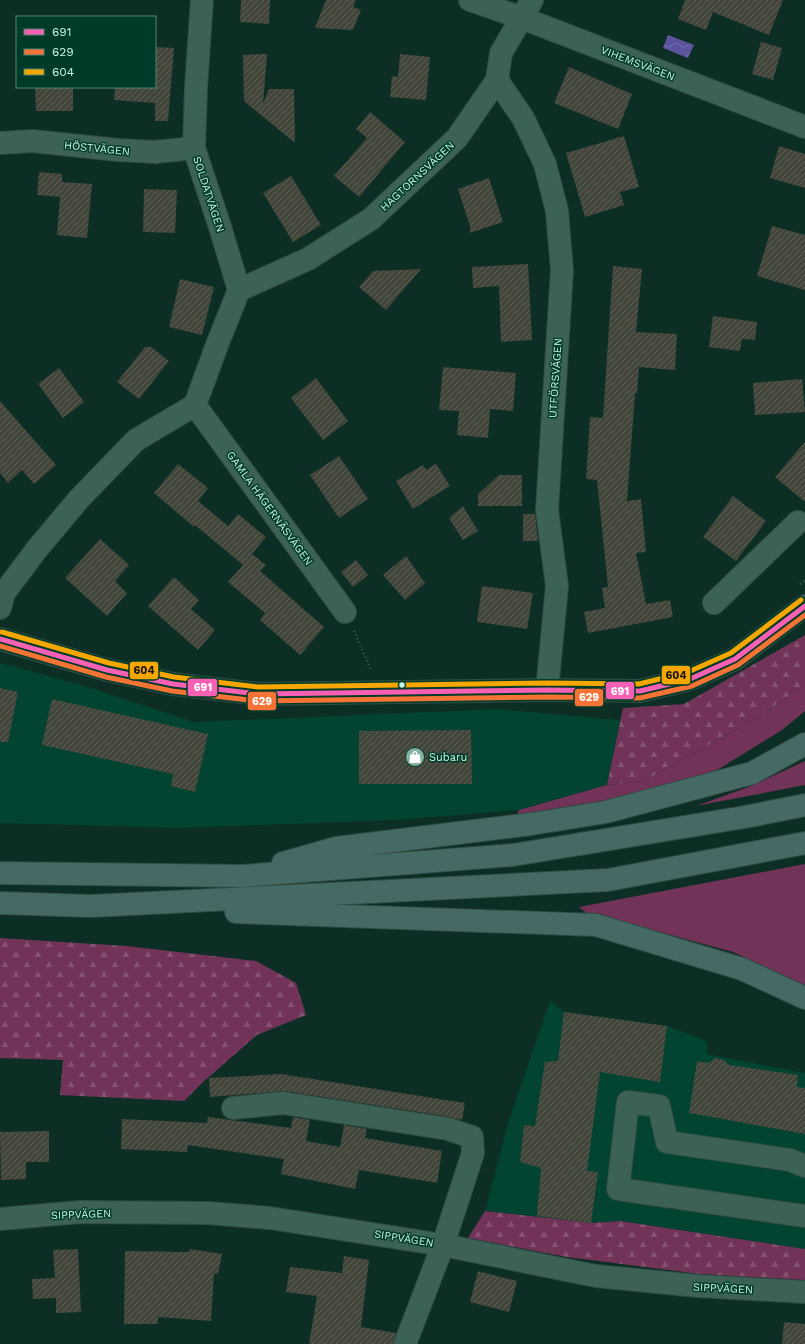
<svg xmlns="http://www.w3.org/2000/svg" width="805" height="1344" font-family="'Work Sans',sans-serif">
	<defs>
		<pattern id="forest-firs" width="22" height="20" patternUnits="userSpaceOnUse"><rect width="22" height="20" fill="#713358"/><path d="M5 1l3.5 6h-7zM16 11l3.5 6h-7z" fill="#845170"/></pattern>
		<pattern id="water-waves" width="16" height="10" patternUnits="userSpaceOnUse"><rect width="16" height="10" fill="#5b539e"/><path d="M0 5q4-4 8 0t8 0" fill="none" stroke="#716cab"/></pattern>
		<pattern id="building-hatch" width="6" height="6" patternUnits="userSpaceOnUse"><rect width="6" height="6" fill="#424539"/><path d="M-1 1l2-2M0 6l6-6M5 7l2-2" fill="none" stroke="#5c6055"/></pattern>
	</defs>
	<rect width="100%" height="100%" fill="#0d2e24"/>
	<g fill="#024331">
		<polygon points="0,663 82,685 194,722 498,709 620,720 607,785 519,810 397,820 179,828 0,823"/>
		<polygon points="550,1001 564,1012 667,1026 707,1041 707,1054 805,1073 805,1249 620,1221 591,1223 485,1211 508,1123"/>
	</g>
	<g fill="#713358">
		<polygon points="805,684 805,711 782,730 714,772 634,795 516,817 519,810 607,785 644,781 760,716"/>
		<polygon points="805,761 805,785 696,806 751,786"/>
		<polygon points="805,864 805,985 733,952 642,927 589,915 579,907"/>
	</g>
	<g fill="url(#forest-firs)">
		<polygon points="805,635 805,684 760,716 644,781 607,785 623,708 684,704"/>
		<polygon points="0,938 126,946 256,961 296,983 306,1015 257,1035 203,1082 184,1101 60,1095 63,1060 0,1058"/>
		<polygon points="485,1211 591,1223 620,1221 805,1249 805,1280 700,1274 567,1257 468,1238"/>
	</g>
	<polygon fill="url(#water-waves)" points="668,35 694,45 688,58 663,48"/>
	<g fill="url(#building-hatch)">
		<polygon points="241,0 270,0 269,24 240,22"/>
		<polygon points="326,0 356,0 353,7 361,10 353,30 315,28"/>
		<polygon points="685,0 783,0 769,35 713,12 706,30 678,19"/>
		<polygon points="761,42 782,48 773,80 752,74"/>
		<polygon points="155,47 174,48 168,121 155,121 155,103 114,100 115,87 155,87"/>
		<polygon points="267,54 263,104 269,89 294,89 295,143 244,101 243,55"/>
		<polygon points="400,54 430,57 426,100 390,97 392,76 398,77"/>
		<polygon points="569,67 632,94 618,129 554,103"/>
		<polygon points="35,87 73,87 73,111 36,111"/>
		<polygon points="370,112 405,142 359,197 334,176 367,138 356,129"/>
		<polygon points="624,136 639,187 620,192 624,205 585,217 566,153"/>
		<polygon points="779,146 805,154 805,188 770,178"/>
		<polygon points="39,172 62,174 62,182 92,184 87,238 57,235 60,197 37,195"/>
		<polygon points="291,176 321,225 293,242 263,193"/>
		<polygon points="489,178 503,222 470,233 470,226 458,189"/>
		<polygon points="144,189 177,190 175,233 143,232"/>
		<polygon points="772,226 805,235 805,290 757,276"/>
		<polygon points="528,264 532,340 501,342 499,286 473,288 472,267"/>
		<polygon points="613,266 642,269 636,332 677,334 675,370 639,367 637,393 635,393 627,501 641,499 646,552 636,553 646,604 670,600 673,617 588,633 584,612 605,608 602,588 608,587 597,480 586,479 590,417 603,418"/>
		<polygon points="421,269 386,310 359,287 373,271"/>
		<polygon points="180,279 214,287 202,335 169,327"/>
		<polygon points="713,316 757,322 755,340 742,339 740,351 709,347"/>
		<polygon points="145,347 151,347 169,361 139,399 117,382"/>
		<polygon points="443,367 516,373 513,411 490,409 488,438 457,435 459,411 439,410"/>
		<polygon points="59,368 84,402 63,418 38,384"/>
		<polygon points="316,378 348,421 323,440 291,398"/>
		<polygon points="802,379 805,412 755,415 753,383"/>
		<polygon points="0,401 56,465 34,484 22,470 8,483 0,473"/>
		<polygon points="805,442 805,502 775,477"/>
		<polygon points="339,456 368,499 339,518 310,475"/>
		<polygon points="178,464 208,488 198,501 228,526 238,514 266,537 245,562 252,554 266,565 260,571 324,627 300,655 260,620 265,613 228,582 243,565 195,525 194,527 154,493"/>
		<polygon points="436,464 450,486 413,509 396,481 423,465 426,470"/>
		<polygon points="499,475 522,475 522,506 478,506 478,494"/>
		<polygon points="733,496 766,521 736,561 703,537"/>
		<polygon points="463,506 478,531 463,540 449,518"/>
		<polygon points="523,514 535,514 538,541 523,541"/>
		<polygon points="100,539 129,565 115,581 127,593 107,616 65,578"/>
		<polygon points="406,556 425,583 405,600 383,575"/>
		<polygon points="356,560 368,575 353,587 341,572"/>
		<polygon points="174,577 199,600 191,609 215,630 198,650 148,606"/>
		<polygon points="482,586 533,593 527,629 477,622"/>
		<polygon points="0,688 18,692 8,742 0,742"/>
		<polygon points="52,699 208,734 195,792 171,786 173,774 42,745"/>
		<polygon points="471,730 472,784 359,784 359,731"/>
		<polygon points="564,1012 667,1026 660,1082 600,1072 587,1171 598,1172 591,1223 537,1216 541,1168 520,1162 524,1125 535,1126 545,1062 558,1061"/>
		<polygon points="715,1058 724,1060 729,1065 798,1075 797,1087 805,1088 805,1134 689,1113 697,1061 709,1063"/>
		<polygon points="281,1074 465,1103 462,1120 450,1117 285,1091 210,1097 209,1078"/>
		<polygon points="208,1117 291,1128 293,1117 310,1120 306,1141 340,1147 344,1125 367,1129 365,1138 442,1151 437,1183 359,1170 355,1189 281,1174 284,1159 188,1145 187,1152 121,1149 122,1119 207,1123"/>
		<polygon points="49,1131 49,1162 26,1162 26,1179 1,1180 0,1132"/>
		<polygon points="78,1249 81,1312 56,1313 56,1298 33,1299 32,1279 55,1278 53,1250"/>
		<polygon points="190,1249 222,1254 218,1274 214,1273 211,1321 158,1317 158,1324 124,1324 125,1251 189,1252"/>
		<polygon points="344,1256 369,1260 361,1327 396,1333 393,1344 309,1344 317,1296 286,1292 290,1267 342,1273"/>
		<polygon points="478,1271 517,1281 509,1312 470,1302"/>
		<polygon points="784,1322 805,1324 805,1344 782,1344"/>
	</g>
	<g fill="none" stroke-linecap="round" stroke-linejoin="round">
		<g stroke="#314b42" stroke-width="24">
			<g id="minor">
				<polyline points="202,0 196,87 194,148 220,227 239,290"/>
				<polyline points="470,0 522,18 805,127"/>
				<polyline points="497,80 523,118 545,164 557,211 562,270 547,510 557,586 547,690"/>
				<polyline points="0,143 32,141 118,150 155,152 194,148"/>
				<polyline points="239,290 308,259 371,219 457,138 497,80 501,53 532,0"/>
				<polyline points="195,405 345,612"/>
				<polyline points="714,603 798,522"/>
				<polyline points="0,608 4,593 37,549 79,499 136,440 195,405 217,345 239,290"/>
				<polyline points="0,639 107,670 173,684 258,694 547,690 640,691 690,679 735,659 805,606"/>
				<polyline points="233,1108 283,1103 448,1129 472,1137 473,1153 443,1245 405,1344"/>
				<polyline points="805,1166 790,1160 667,1142 659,1106 628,1102 618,1189 805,1216"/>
				<polyline points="0,1219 80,1212 208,1213 270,1218 443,1245 596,1276 698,1286 805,1292"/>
			</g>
		</g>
		<g stroke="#314b42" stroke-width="24">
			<g id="highway">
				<polyline points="283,863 336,848 531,824 606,812 752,773 805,744"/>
				<polyline points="0,873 242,876 513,855 745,817 805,805"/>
				<polyline points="0,903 91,906 608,880 805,843"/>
				<polyline points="236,912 596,925 742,969 805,998"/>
			</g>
		</g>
		<g stroke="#405f55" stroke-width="2.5" stroke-dasharray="1 3" stroke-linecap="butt">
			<polyline points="800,584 805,580"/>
			<polyline points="354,631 371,670"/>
		</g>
		<use href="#minor" stroke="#3c6256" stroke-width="22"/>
		<use href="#highway" stroke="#456a66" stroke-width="22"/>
		<g stroke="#003b2a" stroke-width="8">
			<polyline id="bus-1" points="0,639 107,670 173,684 258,694 547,690 640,691 690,679 735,659 805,606"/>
		</g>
		<g stroke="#003b2a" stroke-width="8">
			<polyline id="bus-2" points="0,646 106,677 172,691 257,701 547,697 640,698 692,686 738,665 805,615"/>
		</g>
		<g stroke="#003b2a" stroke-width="8">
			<polyline id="bus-3" points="2,632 109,663 174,677 258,687 547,683 639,684 688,672 731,653 801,600"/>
		</g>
		<use href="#bus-1" stroke="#f860b3" stroke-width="5"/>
		<use href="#bus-2" stroke="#f57335" stroke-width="5"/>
		<use href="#bus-3" stroke="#f7a600" stroke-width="5"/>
	</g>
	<defs>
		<g id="shop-disc" transform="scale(1)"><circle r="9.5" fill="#86b0a0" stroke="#003b2a"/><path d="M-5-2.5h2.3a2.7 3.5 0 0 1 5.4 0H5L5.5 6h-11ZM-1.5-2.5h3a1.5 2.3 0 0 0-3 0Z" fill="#fff"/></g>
	</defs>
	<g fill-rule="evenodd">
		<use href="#shop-disc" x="415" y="757"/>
	</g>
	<circle fill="#c7f6e2" stroke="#003b2a" stroke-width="1.5" cx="402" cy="685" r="3.5"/>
	<g text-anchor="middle" stroke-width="3" stroke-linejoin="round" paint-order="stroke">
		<g font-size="11" fill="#c7f6e2" stroke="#003b2a">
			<text transform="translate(638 63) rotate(21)" y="4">VIHEMSVÄGEN</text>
			<text transform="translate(97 148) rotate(6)" y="4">HÖSTVÄGEN</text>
			<text transform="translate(417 176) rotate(-43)" y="4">HAGTORNSVÄGEN</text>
			<text transform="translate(209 194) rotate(72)" y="4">SOLDATVÄGEN</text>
			<text transform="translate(555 378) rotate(-86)" y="4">UTFÖRSVÄGEN</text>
			<text transform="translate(270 508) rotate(54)" y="4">GAMLA HÄGERNÄSVÄGEN</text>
			<text transform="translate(81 1214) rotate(-2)" y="4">SIPPVÄGEN</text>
			<text transform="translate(404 1238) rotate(9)" y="4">SIPPVÄGEN</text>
			<text transform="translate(723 1288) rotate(3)" y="4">SIPPVÄGEN</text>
		</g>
		<g font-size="11" fill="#c7f6e2" stroke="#003b2a" text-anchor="start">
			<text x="429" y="761">Subaru</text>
		</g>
	</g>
	<g stroke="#003b2a" stroke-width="1.5">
		<rect x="129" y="661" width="30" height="19" rx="4" fill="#f7a600"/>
		<rect x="661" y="665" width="30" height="20" rx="4" fill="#f7a600"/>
		<rect x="187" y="678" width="31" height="19" rx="4" fill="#f860b3"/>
		<rect x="605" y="681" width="30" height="19" rx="4" fill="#f860b3"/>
		<rect x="574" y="688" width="30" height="19" rx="4" fill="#f57335"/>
		<rect x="247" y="691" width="30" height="20" rx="4" fill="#f57335"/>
	</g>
	<g font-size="11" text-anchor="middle" font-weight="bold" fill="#fff">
		<text x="203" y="691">691</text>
		<text x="620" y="695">691</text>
		<text x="589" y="701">629</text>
		<text x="262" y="705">629</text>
	</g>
	<g font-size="11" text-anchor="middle" font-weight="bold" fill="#111">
		<text x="144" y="674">604</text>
		<text x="676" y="679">604</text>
	</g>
	<rect x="16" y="16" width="140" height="72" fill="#003b2a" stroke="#508674"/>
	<rect x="24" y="29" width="20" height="6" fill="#f860b3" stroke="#508674"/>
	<text x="52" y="36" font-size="12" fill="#c7f6e2">691</text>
	<rect x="24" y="49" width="20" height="6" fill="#f57335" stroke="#508674"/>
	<text x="52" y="56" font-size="12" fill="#c7f6e2">629</text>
	<rect x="24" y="69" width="20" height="6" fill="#f7a600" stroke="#508674"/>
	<text x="52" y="76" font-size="12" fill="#c7f6e2">604</text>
</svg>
